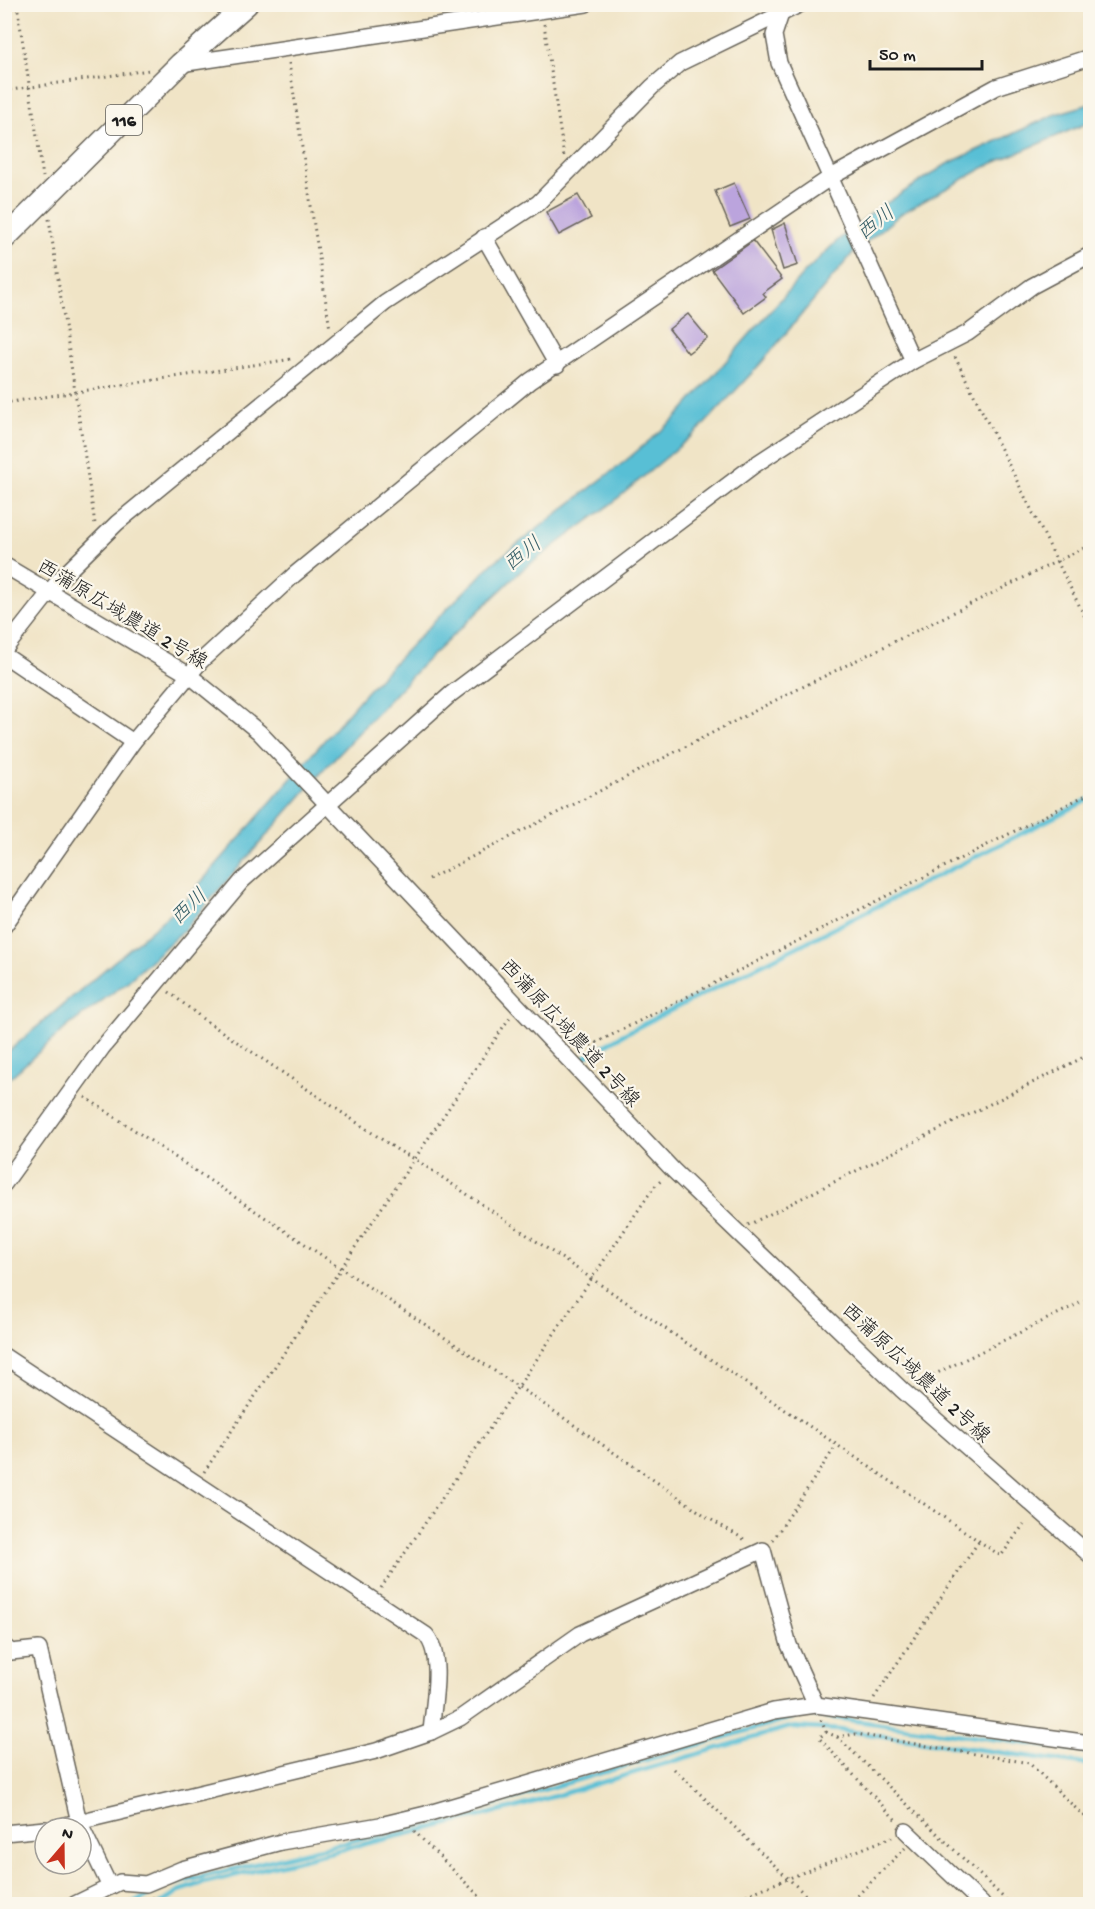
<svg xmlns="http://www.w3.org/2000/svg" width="1095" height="1909" font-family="'Gochi Hand','Klee One',sans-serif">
	<rect width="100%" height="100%" fill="#fbf7ec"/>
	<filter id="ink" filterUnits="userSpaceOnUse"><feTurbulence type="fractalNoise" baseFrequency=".0167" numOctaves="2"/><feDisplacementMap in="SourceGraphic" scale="12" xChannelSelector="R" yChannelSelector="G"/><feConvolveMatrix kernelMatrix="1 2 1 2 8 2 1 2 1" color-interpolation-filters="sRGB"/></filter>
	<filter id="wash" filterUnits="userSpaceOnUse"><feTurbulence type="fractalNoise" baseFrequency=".008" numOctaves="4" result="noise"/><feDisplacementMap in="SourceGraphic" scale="24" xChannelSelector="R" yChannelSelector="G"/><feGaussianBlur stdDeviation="1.35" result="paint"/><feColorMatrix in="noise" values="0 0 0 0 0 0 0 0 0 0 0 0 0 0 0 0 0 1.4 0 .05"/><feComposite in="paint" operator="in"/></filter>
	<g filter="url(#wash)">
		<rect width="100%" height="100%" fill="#f0e4c6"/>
		<polygon fill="#58bfd5" stroke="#3a6e78" stroke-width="1.5" points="1090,104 1090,122 989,165 902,213 852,254 762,362 700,429 611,504 522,570 422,665 329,764 184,930 127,982 67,1027 5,1082 5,1054 183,903 367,691 421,635 493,563 624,462 676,418 803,274 838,240 874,211 947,164 1056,114"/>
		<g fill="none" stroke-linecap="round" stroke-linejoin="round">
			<g stroke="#58bfd5" stroke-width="4.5">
				<polyline points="582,1059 624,1034 1090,799"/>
				<polyline points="132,1904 168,1885 450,1817 805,1714 1090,1752"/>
				<polyline points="161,1904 179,1891 203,1883 514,1808 790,1727 840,1730 1090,1765"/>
			</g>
		</g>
		<g id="blocks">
			<g fill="#bba4dd">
				<polygon points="734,183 750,219 730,227 715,191"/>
				<polygon points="578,195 591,218 559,235 546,212"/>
				<polygon points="785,223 798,265 783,270 771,230"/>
				<polygon points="753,241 782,279 763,293 766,297 744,313 712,270"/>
				<polygon points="688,314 708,338 688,353 669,329"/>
			</g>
		</g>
	</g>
	<g filter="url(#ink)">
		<use href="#blocks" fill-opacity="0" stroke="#666258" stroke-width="1.5"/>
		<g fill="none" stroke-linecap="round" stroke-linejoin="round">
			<g stroke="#666258" stroke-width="18">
				<g id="minor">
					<polyline points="782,11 774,35 779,63 913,361"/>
					<polyline points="180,64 586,4"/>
					<polyline points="484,237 557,365"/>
					<polyline points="4,565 189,675 259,732 673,1170 902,1390 1090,1555"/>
					<polyline points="4,650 60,579 117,523 385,303 538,203 652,87 680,63 801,4"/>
					<polyline points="4,655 133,742"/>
					<polyline points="4,926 133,742 201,661 294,575 530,381 831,177 996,87 1090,57"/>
					<polyline points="4,1184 102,1048 242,881 451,694 753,466 913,361 968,333 1032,286 1090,255"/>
					<path d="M4,1356L426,1635C444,1656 433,1706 431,1732"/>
					<polyline points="4,1646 11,1652 39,1649 79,1822 110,1887"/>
					<polyline points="53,1828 376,1751 431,1732 460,1718 580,1634 763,1550 789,1645 816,1705"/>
					<polyline points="906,1831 982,1904"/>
					<polyline points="4,1833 45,1829"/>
					<polyline points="75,1904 120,1882 146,1884 182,1869 281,1842 380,1825 426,1814 774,1711 816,1705 1090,1743"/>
				</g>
			</g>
			<g stroke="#666258" stroke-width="24">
				<polyline id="highway" points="4,239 180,64 247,4"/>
			</g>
			<g stroke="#666258" stroke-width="3" stroke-dasharray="1.5 4.5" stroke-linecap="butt">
				<polyline points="17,4 43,177"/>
				<polyline points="544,24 564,157"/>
				<polyline points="289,63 330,329"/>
				<polyline points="4,91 149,70"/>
				<polyline points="49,219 95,524"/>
				<polyline points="955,357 1090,627"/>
				<polyline points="4,403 292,359"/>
				<polyline points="429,879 776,700 1090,545"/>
				<polyline points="169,992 203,1019 399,1151 415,1159 1001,1556 1024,1524"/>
				<polyline points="580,1051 1090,793"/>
				<polyline points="85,1097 529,1394 710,1519 747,1541"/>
				<polyline points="748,1225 1090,1054"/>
				<polyline points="917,1383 1090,1298"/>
				<polyline points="204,1472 510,1017"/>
				<polyline points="773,1540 836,1446"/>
				<polyline points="381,1588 654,1187 663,1179"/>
				<polyline points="874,1698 979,1541"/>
				<polyline points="821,1720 826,1732 819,1738 896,1820"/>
				<polyline points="826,1732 837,1737 849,1748 1010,1904"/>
				<polyline points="837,1737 856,1734 1029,1763 1090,1822"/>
				<polyline points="674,1769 815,1904"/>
				<polyline points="414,1831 487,1904"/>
				<polyline points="152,1897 158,1904"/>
				<polyline points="724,1904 892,1837"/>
				<polyline points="849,1904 905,1848"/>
			</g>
			<use href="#minor" stroke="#fff" stroke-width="15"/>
			<use href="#highway" stroke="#fff" stroke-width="21"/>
		</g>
	</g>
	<g text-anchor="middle" stroke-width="4.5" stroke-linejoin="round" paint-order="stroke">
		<rect fill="#fbf7ec" stroke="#5f5e5a" stroke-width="1.5" x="106" y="105" width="36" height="30" rx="4.5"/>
		<g font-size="18" font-weight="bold" fill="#1c1c1c">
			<text x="124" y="126">116</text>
		</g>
		<g font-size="20" fill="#1c1c1c" stroke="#fbf7ec">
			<text transform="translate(123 613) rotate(31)" y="7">西蒲原広域農道 2号線</text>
			<text transform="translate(571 1032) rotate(47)" y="7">西蒲原広域農道 2号線</text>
			<text transform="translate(917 1372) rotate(43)" y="7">西蒲原広域農道 2号線</text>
		</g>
		<g font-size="21" font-style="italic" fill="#345d66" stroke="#fbf7ec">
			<text transform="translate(875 222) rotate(-39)" y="7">西川</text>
			<text transform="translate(522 553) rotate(-39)" y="7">西川</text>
			<text transform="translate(188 906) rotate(-43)" y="7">西川</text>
		</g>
	</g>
	<rect width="1095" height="1909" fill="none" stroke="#fbf7ec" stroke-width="24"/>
	<g transform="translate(63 1846) rotate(20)"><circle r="28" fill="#fbf7ec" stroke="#a29f99" stroke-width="1.5"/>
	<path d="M0-4.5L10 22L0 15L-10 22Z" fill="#c8321e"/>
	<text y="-9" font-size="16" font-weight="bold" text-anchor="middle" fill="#1c1c1c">N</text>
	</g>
	<path d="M870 60v9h112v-9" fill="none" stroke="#1c1c1c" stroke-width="3"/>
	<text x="879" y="60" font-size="18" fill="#1c1c1c" stroke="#fbf7ec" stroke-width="4.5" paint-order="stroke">50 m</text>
</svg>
